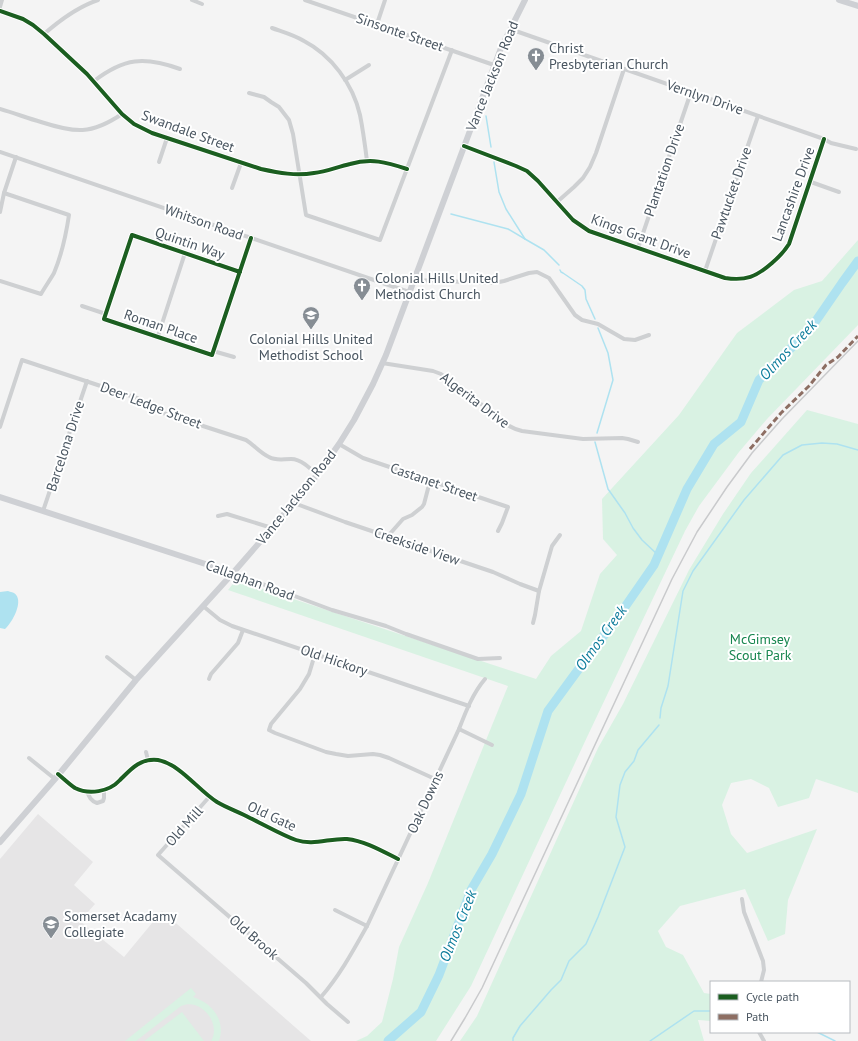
<svg xmlns="http://www.w3.org/2000/svg" width="858" height="1041" font-family="'PT Sans',sans-serif">
	<rect width="100%" height="100%" fill="#f4f4f4"/>
	<polygon fill="#e6e5e6" points="38,814 93,862 74,885 95,904 80,921 124,957 162,911 311,1041 0,1041 0,859"/>
	<g fill="#d9f2e3">
		<polygon points="858,240 858,325 767,419 739,452 699,506 685,531 588,735 471,986 436,1041 356,1041 367,1036 382,1022 393,979 399,947 428,883 508,686 228,590 236,580 536,679 551,656 581,631 600,574 617,555 603,539 602,499 679,415 737,333 794,290 822,281"/>
		<polygon points="807,410 858,424 858,793 816,779 809,798 778,807 769,788 751,779 731,783 722,805 731,834 747,853 817,829 788,900 785,934 768,941 745,889 680,906 658,931 666,947 683,955 704,993 711,994 711,1021 698,1020 704,1041 460,1041 477,1016 598,748 623,704 689,570 723,514 751,473"/>
		<path d="M191,988L196,994L193,997C212,1003 226,1020 219,1041H211C222,1023 200,997 181,1006L136,1041H125Z"/>
		<polygon points="182,1012 204,1041 144,1041"/>
	</g>
	<path fill="#aee2f0" d="M8,591C9,592 13,592 14,593C25,600 12,623 5,629L0,628V592Z"/>
	<g fill="none" stroke-linecap="round" stroke-linejoin="round">
		<g stroke="#aee2f0" stroke-width="1.5">
			<polyline points="486,116 491,147"/>
			<polyline points="494,162 499,192 506,209 525,239 544,250 559,265"/>
			<polyline points="451,214 508,229 525,239"/>
			<polyline points="560,270 561,272 563,273 582,286 585,290 586,299 595,319"/>
			<polyline points="597,433 613,380 608,353 598,328"/>
			<polyline points="595,442 608,489 625,513 633,528 642,540 658,555"/>
			<polyline points="660,718 661,708 668,686 683,591 693,571 744,500 783,455 802,445 822,443 837,444 858,450"/>
			<polyline points="817,1032 835,1041"/>
			<polyline points="513,1041 513,1038 520,1026 551,990 561,980 569,961 586,944 598,917 625,847 616,817 620,785 625,772 634,761 638,750 659,725"/>
			<polyline points="650,1041 694,1011 711,1011"/>
		</g>
		<polyline stroke="#aee2f0" stroke-width="9" points="388,1041 421,1012 439,975 471,890 492,854 521,794 548,711 586,659 618,617 654,565 687,489 714,444 741,422 759,380 811,328 842,283 858,261"/>
		<g stroke="#ced0d2" stroke-width="4">
			<polyline points="192,0 202,4"/>
			<polyline points="305,0 494,65"/>
			<polyline points="0,7 2,0"/>
			<path d="M0,11L23,19L33,25L44,34L87,74L122,114L134,124L152,133L261,169C279,173 296,176 314,173C326,172 337,167 350,164C371,158 386,162 407,169"/>
			<polyline points="377,24 385,0"/>
			<path d="M272,28C283,32 294,35 304,41C331,55 353,84 360,115C363,130 365,145 367,161"/>
			<polyline points="510,29 824,139 831,143 856,149"/>
			<path d="M44,34C60,20 77,7 98,0"/>
			<polyline points="345,80 369,65"/>
			<path d="M94,81C124,58 144,56 180,69"/>
			<polyline points="249,93 264,97 271,102 279,107 289,120 293,134 306,215 380,240 452,50"/>
			<path d="M0,109C14,113 27,118 41,122C75,133 91,135 122,114"/>
			<path d="M464,146L516,166L527,171L538,181L573,220L589,231L725,278C746,281 756,277 772,263C779,257 784,252 789,244L824,139"/>
			<polyline points="0,152 409,292"/>
			<polyline points="159,162 167,138"/>
			<polyline points="811,182 839,192"/>
			<polyline points="232,188 241,163"/>
			<polyline points="557,202 574,187 583,178 590,167 596,153 624,69"/>
			<polyline points="0,212 4,193 16,157"/>
			<polyline points="638,248 691,92"/>
			<polyline points="705,271 758,116"/>
			<polyline points="240,272 132,235 104,319 212,355 251,238"/>
			<polyline points="414,280 494,283 504,281 529,273 537,272 549,278 575,315 582,320 598,324 624,339 635,340 649,335"/>
			<path d="M0,281L41,294C45,287 50,280 54,273C62,254 66,235 69,215L4,193"/>
			<polyline points="82,306 106,314"/>
			<polyline points="158,336 185,253"/>
			<polyline points="213,351 234,357"/>
			<path d="M382,363L433,371L441,374L493,413C501,422 510,428 522,431L583,439L622,438L628,439L638,442"/>
			<path d="M0,427L22,360L137,398L160,412L246,440C254,445 260,453 269,457C276,461 283,459 291,459C301,459 310,468 317,475"/>
			<polyline points="339,444 363,458 508,507 502,523 498,531"/>
			<polyline points="294,503 345,522 493,572 520,584 539,591"/>
			<polyline points="43,511 87,381"/>
			<polyline points="218,516 227,514 272,528"/>
			<polyline points="388,536 403,519 412,515 422,507 424,504 430,481"/>
			<polyline points="233,573 332,610 386,626 406,634 478,659 500,658"/>
			<polyline points="203,606 220,620 232,626 469,706"/>
			<polyline points="533,623 535,615 539,591 552,546 560,535"/>
			<polyline points="315,654 309,674 300,689 271,724 269,730 275,733 326,752 336,754 348,756 373,754 380,755 389,758 435,779"/>
			<polyline points="107,657 136,680"/>
			<polyline points="209,679 211,674 238,643 243,630"/>
			<polyline points="459,729 492,745"/>
			<polyline points="146,752 148,760"/>
			<polyline points="29,758 55,779"/>
			<path d="M58,774C64,779 69,784 75,788C89,795 109,792 120,780C131,769 140,758 158,760C180,764 198,790 217,802C227,808 239,812 250,818C265,825 280,834 296,840C313,846 330,838 347,839C365,841 382,851 398,859"/>
			<path d="M87,791C89,797 91,801 97,803L103,801L104,798V790"/>
			<polyline points="210,796 158,855 306,983 327,1004 348,1022"/>
			<polyline points="742,899 744,912 763,961 764,970 761,982"/>
			<polyline points="335,910 367,926"/>
			<path d="M321,997C340,975 353,951 367,926L459,729C466,711 473,693 485,679"/>
			<polyline points="759,1032 764,1041"/>
		</g>
		<g stroke="#ced0d4" stroke-width="6">
			<polyline points="839,0 858,6"/>
			<polyline points="0,497 233,573"/>
			<polyline points="0,842 55,779 136,680 233,573 298,498 317,475 339,444 354,420 373,384 386,355 501,48 525,0"/>
		</g>
		<polyline stroke="#c9cacc" stroke-width="1.5" points="451,1041 465,1018 482,988 672,579 697,532 727,487 752,453 782,419 858,341"/>
		<polyline stroke="#8d6e63" stroke-width="3" stroke-dasharray="6 3" stroke-linecap="butt" points="750,449 781,413 809,386 826,365 838,357 858,336"/>
		<g stroke="#fff" stroke-width="6">
			<g id="cycleway">
				<path d="M0,11L23,19L33,25L44,34L87,74L122,114L134,124L152,133L261,169C279,173 296,176 314,173C326,172 337,167 350,164C371,158 386,162 407,169"/>
				<path d="M464,146L516,166L527,171L538,181L573,220L589,231L725,278C746,281 756,277 772,263C779,257 784,252 789,244L824,139"/>
				<polyline points="240,272 132,235 104,319 212,355 251,238"/>
				<path d="M58,774C64,779 69,784 75,788C89,795 109,792 120,780C131,769 140,758 158,760C180,764 198,790 217,802C227,808 239,812 250,818C265,825 280,834 296,840C313,846 330,838 347,839C365,841 382,851 398,859"/>
			</g>
		</g>
		<use href="#cycleway" stroke="#1b5e20" stroke-width="4"/>
	</g>
	<defs>
		<g id="church-pin" transform="scale(0.9)"><path d="M0 17L-7.5 6A9.5 9.5 0 1 1 7.5 6Z" fill="#868d94" stroke="#fff"/><path d="M-1.2-6h2.4v3.5h3.3v2.4h-3.3V6h-2.4V-.1h-3.3v-2.4h3.3Z" fill="#fff"/></g>
		<g id="school-pin" transform="scale(0.9)"><path d="M0 17L-7.5 6A9.5 9.5 0 1 1 7.5 6Z" fill="#868d94" stroke="#fff"/><path d="M0-5L7-2L0 1L-7-2ZM-4 1L0 2.5L4 1V4Q0 6-4 4Z" fill="#fff"/></g>
	</defs>
	<g fill-rule="evenodd">
		<use href="#church-pin" x="536" y="56"/>
		<use href="#church-pin" x="362" y="286"/>
		<use href="#school-pin" x="311" y="315"/>
		<use href="#school-pin" x="51" y="924"/>
	</g>
	<g text-anchor="middle" stroke-width="4" stroke-linejoin="round" paint-order="stroke">
		<g font-size="14" fill="#4a5661" stroke="#fff">
			<text transform="translate(400 32) rotate(19)" y="5">Sinsonte Street</text>
			<text transform="translate(492 76) rotate(-68)" y="5">Vance Jackson Road</text>
			<text transform="translate(705 97) rotate(19)" y="5">Vernlyn Drive</text>
			<text transform="translate(188 131) rotate(20)" y="5">Swandale Street</text>
			<text transform="translate(664 170) rotate(-71)" y="5">Plantation Drive</text>
			<text transform="translate(731 193) rotate(-71)" y="5">Pawtucket Drive</text>
			<text transform="translate(793 194) rotate(-70)" y="5">Lancashire Drive</text>
			<text transform="translate(204 222) rotate(19)" y="5">Whitson Road</text>
			<text transform="translate(641 236) rotate(20)" y="5">Kings Grant Drive</text>
			<text transform="translate(190 243) rotate(19)" y="5">Quintin Way</text>
			<text transform="translate(161 326) rotate(19)" y="5">Roman Place</text>
			<text transform="translate(475 400) rotate(37)" y="5">Algerita Drive</text>
			<text transform="translate(151 405) rotate(21)" y="5">Deer Ledge Street</text>
			<text transform="translate(65 446) rotate(-72)" y="5">Barcelona Drive</text>
			<text transform="translate(434 482) rotate(19)" y="5">Castanet Street</text>
			<text transform="translate(296 497) rotate(-51)" y="5">Vance Jackson Road</text>
			<text transform="translate(417 546) rotate(19)" y="5">Creekside View</text>
			<text transform="translate(250 580) rotate(20)" y="5">Callaghan Road</text>
			<text transform="translate(334 660) rotate(19)" y="5">Old Hickory</text>
			<text transform="translate(425 802) rotate(-65)" y="5">Oak Downs</text>
			<text transform="translate(272 816) rotate(25)" y="5">Old Gate</text>
			<text transform="translate(184 826) rotate(-48)" y="5">Old Mill</text>
			<text transform="translate(254 937) rotate(41)" y="5">Old Brook</text>
		</g>
		<g font-size="14" fill="#4a5661" stroke="#fff" text-anchor="start">
			<text x="549" y="53">Christ<tspan x="549" dy="16">Presbyterian Church</tspan></text>
			<text x="375" y="283">Colonial Hills United<tspan x="375" dy="16">Methodist Church</tspan></text>
			<text x="311" y="344" text-anchor="middle">Colonial Hills United<tspan x="311" dy="16">Methodist School</tspan></text>
			<text x="64" y="921">Somerset Acadamy<tspan x="64" dy="16">Collegiate</tspan></text>
		</g>
		<g font-size="14" fill="#17864f" stroke="#fff">
			<text x="760" y="644">McGimsey<tspan x="760" dy="16">Scout Park</tspan></text>
		</g>
		<g font-size="15" font-style="italic" fill="#0c7c9b" stroke="#fff">
			<text transform="translate(788 350) rotate(-47)" y="5">Olmos Creek</text>
			<text transform="translate(601 638) rotate(-54)" y="5">Olmos Creek</text>
			<text transform="translate(458 926) rotate(-68)" y="5">Olmos Creek</text>
		</g>
	</g>
	<rect x="710" y="981" width="140" height="52" fill="#ffffff" stroke="#b7bbc0"/>
	<rect x="718" y="994" width="20" height="6" fill="#1b5e20" stroke="#b7bbc0"/>
	<text x="746" y="1001" font-size="12" fill="#4a5661">Cycle path</text>
	<rect x="718" y="1014" width="20" height="6" fill="#8d6e63" stroke="#b7bbc0"/>
	<text x="746" y="1021" font-size="12" fill="#4a5661">Path</text>
</svg>
